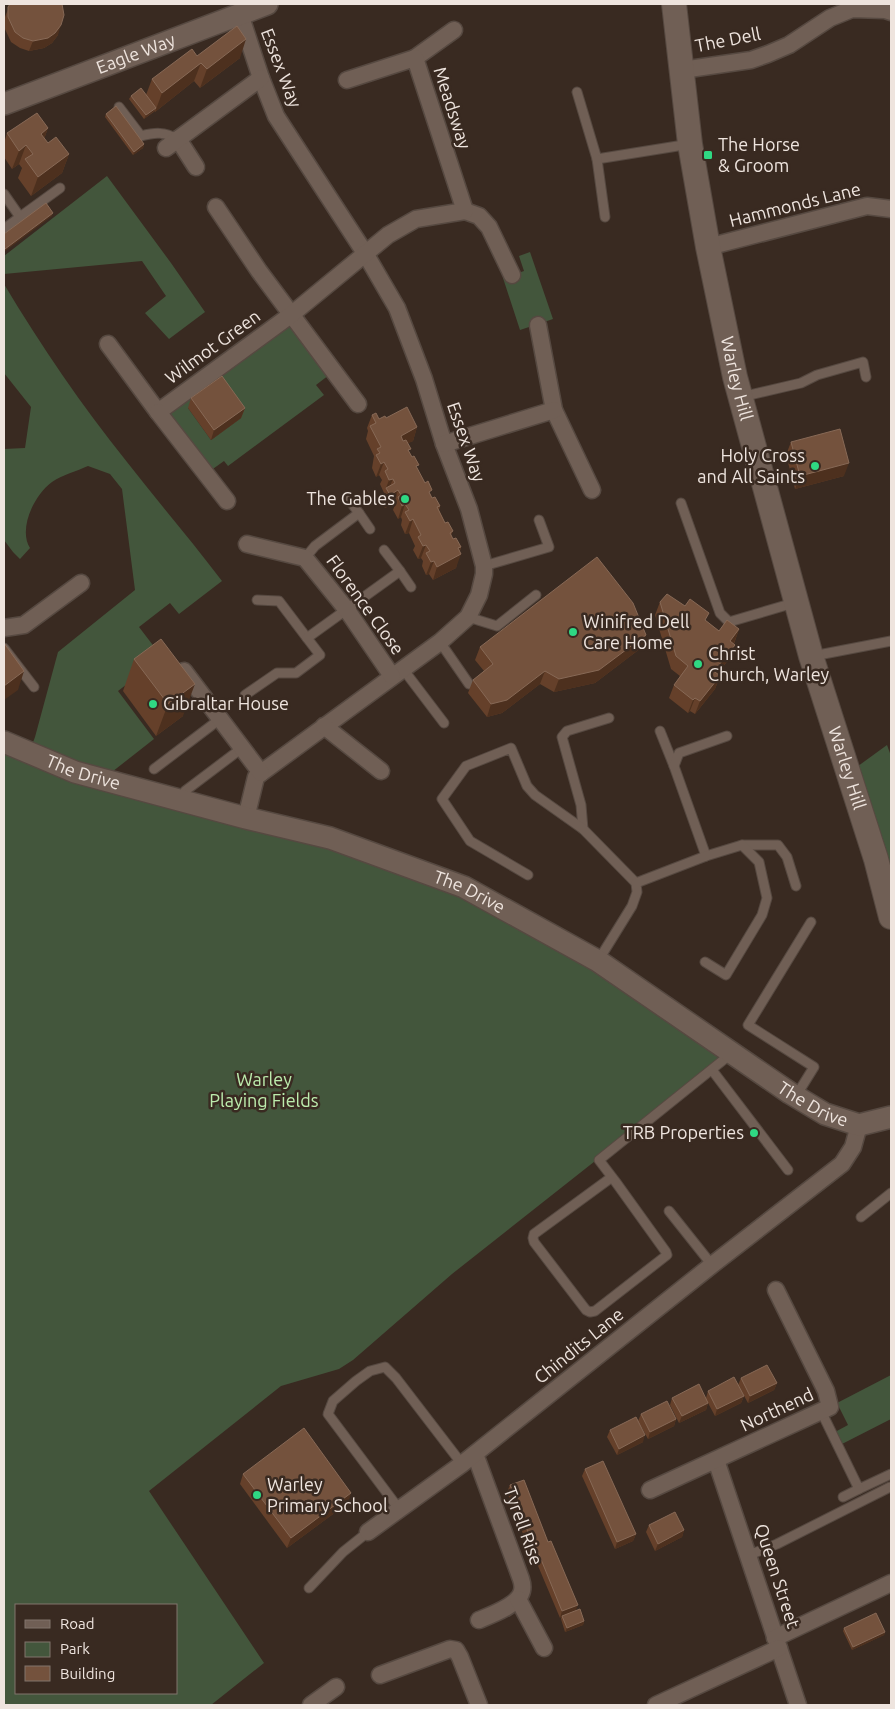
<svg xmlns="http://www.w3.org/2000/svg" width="895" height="1709" font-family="Ubuntu,sans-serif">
	<rect width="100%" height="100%" fill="#392a21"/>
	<g fill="#43563c" fill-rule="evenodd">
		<polygon points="107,176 171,263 205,312 169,339 145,313 166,296 142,261 4,274 4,256"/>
		<polygon points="530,252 553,319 520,330 503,278 524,271 519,256"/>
		<path d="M4,284C41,346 82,406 127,462C158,502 191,540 222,581L179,614L170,603L139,627L162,657L118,691L154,739L103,779L464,887L732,1053L452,1274L353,1360L339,1369L281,1386L149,1491L264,1663L211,1705H4V748L29,753L35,737L58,652L135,590L122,489L110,474L88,466C77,471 62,475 52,482C34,495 18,529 30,548L20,559L13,552L4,540V449L25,448L31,407L4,373ZM16,1605H176V1693H16Z"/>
		<path d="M290,322L329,375L316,385L324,395L228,466L224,461L210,471L164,414ZM188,408L241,418L211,440Z"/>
		<polygon points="887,745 891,756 891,893 854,769"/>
		<polygon points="891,1375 891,1419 842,1444 835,1432 848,1425 837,1403"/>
	</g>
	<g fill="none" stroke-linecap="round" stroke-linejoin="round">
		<g stroke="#564941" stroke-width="11">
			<g id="service">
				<polyline points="577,92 597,159 690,144"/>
				<path d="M119,107L141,136C156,132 164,132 178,139"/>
				<polyline points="597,159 605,217"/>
				<polyline points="4,194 20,217 4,229"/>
				<polyline points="20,217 60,188"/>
				<polyline points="741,397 801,383 817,375 863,362 866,377"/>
				<polyline points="346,496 359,513"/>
				<polyline points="681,503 720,613 729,622 797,602"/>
				<polyline points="384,550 400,571"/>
				<polyline points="305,558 315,546 359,513 370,529"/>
				<polyline points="484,566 549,547 539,520"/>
				<polyline points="257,600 279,601 307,638"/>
				<polyline points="468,617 497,626 536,595"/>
				<polyline points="440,642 469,684"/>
				<polyline points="4,648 34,687"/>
				<polyline points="813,656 891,641"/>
				<polyline points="403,669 444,723"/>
				<polyline points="245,695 277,673 296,673 320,655 307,638 400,571 411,587"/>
				<polyline points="660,731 674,766"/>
				<polyline points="154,769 220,719"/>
				<polyline points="185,791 242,748"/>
				<polyline points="583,829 581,805 562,737 567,731 609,718"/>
				<polyline points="742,845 778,845 787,857 796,886"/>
				<polyline points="706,856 674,766 679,753 727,736"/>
				<polyline points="528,875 470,841 442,799 466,766 511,748 527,786 535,795 583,829 636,883"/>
				<polyline points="598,961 632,906 637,892 636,883 706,856 742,845 759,862 767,898 762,915 726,975 705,962"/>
				<polyline points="712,1070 788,1170"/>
				<polyline points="796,1096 814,1067 748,1025 811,922"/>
				<polyline points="612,1177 534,1234 533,1238 534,1242 586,1310 590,1312 595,1311 667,1255 666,1252 615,1181 599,1160 732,1053"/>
				<polyline points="669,1211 712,1265"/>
				<polyline points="861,1217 891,1193"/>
				<polyline points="821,1411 859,1489 891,1474"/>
				<polyline points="843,1497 859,1489"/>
				<polyline points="399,1509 328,1414 333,1401 356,1381 370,1371 385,1367 396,1378 462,1464"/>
				<polyline points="749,1555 777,1544 890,1487"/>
				<polyline points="309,1588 343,1552 368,1532"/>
			</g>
		</g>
		<g stroke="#564941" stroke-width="19">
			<g id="minor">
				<polyline points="240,14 261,78 276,116 365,253 397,308 424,379 444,444 469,509 484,566 484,574 479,595 468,617 440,642 261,773 256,777 246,818"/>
				<polyline points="415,58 454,30"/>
				<polyline points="682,70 751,60 768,54 789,45 830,18 852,9 885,10 891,12"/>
				<polyline points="178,139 196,167"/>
				<polyline points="166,148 261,78"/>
				<polyline points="216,207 259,271 358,404"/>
				<polyline points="465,211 479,216 489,227 512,275"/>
				<polyline points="708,247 867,206 891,209"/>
				<polyline points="538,325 554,410 592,490"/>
				<polyline points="108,344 158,412 292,314 388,235 416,219 465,211 415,58 347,80"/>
				<polyline points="158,412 227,501"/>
				<polyline points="444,444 554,410"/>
				<polyline points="247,544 305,558 347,610 392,676"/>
				<polyline points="4,628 24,625 81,583"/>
				<polyline points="184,671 261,773"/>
				<polyline points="324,726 381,771"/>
				<path d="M475,1454L521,1579C522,1582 523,1587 522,1591C519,1605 491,1615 479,1620"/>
				<polyline points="716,1460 798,1705"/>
				<polyline points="650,1490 830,1407 826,1391 776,1290"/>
				<polyline points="368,1532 462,1464 712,1265 842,1164 853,1147 859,1125"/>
				<polyline points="518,1599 544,1648"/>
				<polyline points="775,1638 891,1583"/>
				<polyline points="380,1675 450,1649 456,1650 460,1657 479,1705"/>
				<polyline points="311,1705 336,1687"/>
				<polyline points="656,1705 779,1648"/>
			</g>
		</g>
		<g stroke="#564941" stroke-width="24">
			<g id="tertiary">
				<path id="s1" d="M4,104L267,4"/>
				<path id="s2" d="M4,742L75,772L246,818L330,838L464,887L598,961L790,1093L825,1114L859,1125L891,1117"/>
			</g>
		</g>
		<g stroke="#564941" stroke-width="26">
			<g id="secondary">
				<path id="s3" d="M674,4L690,144L708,247L735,377L811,656L876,859L891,917"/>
			</g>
		</g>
		<use href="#service" stroke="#705f55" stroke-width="9"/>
		<use href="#minor" stroke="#705f55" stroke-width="16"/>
		<use href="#tertiary" stroke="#705f55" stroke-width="21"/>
		<use href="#secondary" stroke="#705f55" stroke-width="24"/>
	</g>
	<g fill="#65402a">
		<polygon points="10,4 58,35 52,43 44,48 29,51 20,48 11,42 4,27 5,17"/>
		<polygon points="197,56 240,58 200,88 194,81 155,112 155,111 144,119 129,99 131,96 146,95 152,79"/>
		<polygon points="106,114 144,144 143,148 133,155 105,117"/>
		<polygon points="48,128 44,139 48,143 69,154 62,173 31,196 18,178 22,168 19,164 12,169 4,157 4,143 7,133"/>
		<polygon points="191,398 245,408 241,418 211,440 188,408"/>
		<polygon points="372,415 379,419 386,418 417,427 413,441 408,443 409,453 432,498 440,506 439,510 445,523 453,531 451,535 453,539 461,547 456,568 433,580 429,574 426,575 422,566 423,561 421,558 418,559 413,550 415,546 409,533 405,534 401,525 402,520 401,517 398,519 393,510 395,505 394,503 385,508 381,501 384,493 380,484 382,480 379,475 376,477 372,468 374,456 366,439 368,431 367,428"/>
		<polygon points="791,442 844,476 795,489 786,455"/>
		<polygon points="660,602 706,621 719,631 739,629 734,644 730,658 717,674 720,676 715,689 695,714 690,711 688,713 669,698 674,685 680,676 671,669 655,615"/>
		<polygon points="646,635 641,648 595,683 554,692 540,684 502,713 487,717 468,693 473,680 484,671 475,660 480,647"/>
		<polygon points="134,659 183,716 156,736 123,691"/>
		<polygon points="741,1378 777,1383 774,1390 748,1403 738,1385"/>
		<polygon points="708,1391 744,1396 741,1403 715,1416 708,1403 706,1410 679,1423 670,1405 672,1398 706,1398"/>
		<polygon points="641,1414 676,1419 674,1426 648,1439 638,1421"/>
		<polygon points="610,1430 643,1442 617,1455 607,1437"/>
		<polygon points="585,1469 636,1534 633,1541 615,1549 582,1476"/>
		<polygon points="243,1474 348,1503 287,1548 240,1484"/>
		<polygon points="510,1485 548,1542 576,1610 584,1621 583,1625 565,1632 561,1619 561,1617 560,1618 533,1554 531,1555 507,1492"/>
		<polygon points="649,1525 684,1530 682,1537 655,1551 646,1532"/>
		<polygon points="844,1628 885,1632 884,1635 852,1650 843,1631"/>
	</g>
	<g fill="#4d301e">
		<polygon points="61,25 58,35 52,43 44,48 29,51 33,41"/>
		<polygon points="246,39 240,58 200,88 207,69"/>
		<polygon points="201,63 194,81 155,112 162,93"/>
		<polygon points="156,108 154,111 144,119 146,115"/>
		<polygon points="48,128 41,147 41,134"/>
		<polygon points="144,144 143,148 133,155 134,152"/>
		<polygon points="26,145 19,164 12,169 19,151"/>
		<polygon points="69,154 62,173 31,196 38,177"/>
		<polygon points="53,213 52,216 4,252 5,249"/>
		<polygon points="245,408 241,418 211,440 214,430"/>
		<polygon points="417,427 413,441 396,449 401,436"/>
		<polygon points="384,462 379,475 376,477 381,464"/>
		<polygon points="849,463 844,476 795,489 800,476"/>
		<polygon points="393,479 388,491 386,488 389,480"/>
		<polygon points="398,490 394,503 385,508 390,495"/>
		<polygon points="405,504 401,517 398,519 402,506"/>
		<polygon points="413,519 409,533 405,534 410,521"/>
		<polygon points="426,545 421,558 418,559 423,546"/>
		<polygon points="461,547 458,556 461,554 456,568 433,580 437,567 458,548"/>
		<polygon points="434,561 429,574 426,575 431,562"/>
		<polygon points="739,629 734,643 726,654 730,641"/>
		<polygon points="646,635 641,648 595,683 554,692 559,679"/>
		<polygon points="735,645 730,658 709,684 714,671"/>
		<polygon points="24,671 18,690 4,700 4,686"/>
		<polygon points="545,671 540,684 502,713 487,717 491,704"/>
		<polygon points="720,676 715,689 695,714 700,701"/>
		<polygon points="195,684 183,716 156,736 168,704"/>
		<polygon points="695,698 690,711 688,713 693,700"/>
		<polygon points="777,1383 774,1390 748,1403 750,1396"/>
		<polygon points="744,1396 741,1403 715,1416 717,1409"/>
		<polygon points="708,1403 706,1410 679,1423 682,1416"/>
		<polygon points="676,1419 674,1426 648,1439 650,1432"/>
		<polygon points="645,1435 643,1442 617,1455 619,1449"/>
		<polygon points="351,1493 348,1503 287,1548 291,1538"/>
		<polygon points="684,1530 682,1537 655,1551 658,1544"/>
		<polygon points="636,1534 633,1541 615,1549 617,1542"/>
		<polygon points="536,1547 533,1554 531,1555 534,1548"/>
		<polygon points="578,1605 575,1612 560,1618 562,1611"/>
		<polygon points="584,1621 583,1625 565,1632 567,1628"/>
		<polygon points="885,1632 884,1635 852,1650 853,1647"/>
	</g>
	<g fill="#74523d" stroke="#876956">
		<polygon points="10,4 62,4 64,15 61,25 55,33 48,38 33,41 23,38 15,32 8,17 8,7"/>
		<polygon points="237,26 246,39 207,69 201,63 162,93 152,79 192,49 197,56"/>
		<polygon points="141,88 156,108 146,115 131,96"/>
		<polygon points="116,106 144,144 134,152 106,114"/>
		<polygon points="37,113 48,128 41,134 48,143 56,137 69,154 38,177 25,159 33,154 26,145 19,151 7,133"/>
		<polygon points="46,203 53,213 5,249 4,247 4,234"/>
		<polygon points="222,376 245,408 214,430 191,398"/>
		<polygon points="407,407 417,427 401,436 403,441 406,440 411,449 408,450 412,457 414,456 419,465 416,466 425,483 428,481 432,490 429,492 432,498 435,497 440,506 437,507 445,523 448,522 453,531 450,533 453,539 456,538 461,547 458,548 461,554 437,567 434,561 431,562 426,553 430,551 426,545 423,546 418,537 421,535 413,519 410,521 405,512 409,510 405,504 402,506 398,497 401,495 398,490 390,495 386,488 395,483 393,479 389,480 385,471 388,469 384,462 381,464 376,455 380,453 377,449 381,447 370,426 376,423 372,415 376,413 379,419 385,416 386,418"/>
		<polygon points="840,429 849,463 800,476 791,442"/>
		<polygon points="597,557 633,603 646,635 599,670 559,679 545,671 507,700 491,704 473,680 493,664 480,647"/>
		<polygon points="667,594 685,606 690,599 709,613 705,620 719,631 727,620 739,629 730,641 735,645 714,671 720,676 700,701 695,698 693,700 674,685 688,666 676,656 660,602"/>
		<polygon points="161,639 195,684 168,704 134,659"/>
		<polygon points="4,643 24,671 4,686"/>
		<polygon points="767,1365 777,1383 750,1396 741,1378"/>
		<polygon points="734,1377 744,1396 717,1409 708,1391"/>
		<polygon points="699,1384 708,1403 682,1416 672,1398"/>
		<polygon points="667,1401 676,1419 650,1432 641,1414"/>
		<polygon points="636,1417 645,1435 619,1449 610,1430"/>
		<polygon points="304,1428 351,1493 291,1538 243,1474"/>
		<polygon points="603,1461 636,1534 617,1542 585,1469"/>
		<polygon points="524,1480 548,1542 551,1541 578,1605 562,1611 536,1547 534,1548 510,1485"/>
		<polygon points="675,1512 684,1530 658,1544 649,1525"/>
		<polygon points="580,1609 584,1621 567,1628 562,1616"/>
		<polygon points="876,1613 885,1632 853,1647 844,1628"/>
	</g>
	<g fill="#2fd883" stroke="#392a21" stroke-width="2">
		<rect x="703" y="150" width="10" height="10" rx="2.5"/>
		<circle cx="815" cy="466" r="5"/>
		<circle cx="405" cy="499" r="5"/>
		<circle cx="573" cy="632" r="5"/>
		<circle cx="698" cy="664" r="5"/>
		<circle cx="153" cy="704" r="5"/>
		<circle cx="754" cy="1133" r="5"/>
		<circle cx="257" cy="1495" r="5"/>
	</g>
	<g text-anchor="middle" stroke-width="5" stroke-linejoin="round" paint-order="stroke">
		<g font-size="18" fill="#eee4de" stroke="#392a21">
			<text transform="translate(728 40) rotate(-11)" y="6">The Dell</text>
			<text dy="6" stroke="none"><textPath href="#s1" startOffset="141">Eagle Way</textPath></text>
			<text transform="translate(281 68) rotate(69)" y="6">Essex Way</text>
			<text transform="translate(452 108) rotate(72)" y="6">Meadsway</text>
			<text transform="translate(795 205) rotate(-14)" y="6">Hammonds Lane</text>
			<text transform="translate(213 347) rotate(-36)" y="6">Wilmot Green</text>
			<text dy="6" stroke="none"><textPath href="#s3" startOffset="380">Warley Hill</textPath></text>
			<text transform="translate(466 442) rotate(71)" y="6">Essex Way</text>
			<text transform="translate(365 605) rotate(54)" y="6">Florence Close</text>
			<text dy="6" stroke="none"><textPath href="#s3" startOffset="785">Warley Hill</textPath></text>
			<text dy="6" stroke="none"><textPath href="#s2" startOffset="85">The Drive</textPath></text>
			<text dy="6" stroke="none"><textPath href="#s2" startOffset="490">The Drive</textPath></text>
			<text dy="6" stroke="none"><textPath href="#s2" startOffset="895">The Drive</textPath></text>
			<text transform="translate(579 1346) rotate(-39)" y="6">Chindits Lane</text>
			<text transform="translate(777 1410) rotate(-25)" y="6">Northend</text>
			<text transform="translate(523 1526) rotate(70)" y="6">Tyrell Rise</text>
			<text transform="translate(777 1576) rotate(72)" y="6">Queen Street</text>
		</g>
		<g font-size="18" fill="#eee4de" stroke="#392a21" text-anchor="start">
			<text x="718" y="151">The Horse<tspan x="718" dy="21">&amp; Groom</tspan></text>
			<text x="805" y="462" text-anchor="end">Holy Cross<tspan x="805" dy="21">and All Saints</tspan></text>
			<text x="395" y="505" text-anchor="end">The Gables</text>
			<text x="583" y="628">Winifred Dell<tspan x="583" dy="21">Care Home</tspan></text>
			<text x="708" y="660">Christ<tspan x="708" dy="21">Church, Warley</tspan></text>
			<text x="163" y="710">Gibraltar House</text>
			<text x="744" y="1139" text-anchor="end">TRB Properties</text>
			<text x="267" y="1491">Warley<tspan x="267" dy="21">Primary School</tspan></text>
		</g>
		<g font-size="18" fill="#bcecad" stroke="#392a21">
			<text x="264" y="1086">Warley<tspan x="264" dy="21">Playing Fields</tspan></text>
		</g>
	</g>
	<rect width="895" height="1709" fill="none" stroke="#eee4de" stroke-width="10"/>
	<rect x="15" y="1604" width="162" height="90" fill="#392a21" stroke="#81746d"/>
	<rect x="25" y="1620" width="25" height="8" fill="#705f55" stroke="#81746d"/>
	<text x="60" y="1629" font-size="15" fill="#eee4de">Road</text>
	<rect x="25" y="1642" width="25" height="15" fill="#43563c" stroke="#81746d"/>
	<text x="60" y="1654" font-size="15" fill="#eee4de">Park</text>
	<rect x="25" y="1666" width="25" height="15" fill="#74523d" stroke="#81746d"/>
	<text x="60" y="1679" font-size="15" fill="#eee4de">Building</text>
</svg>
